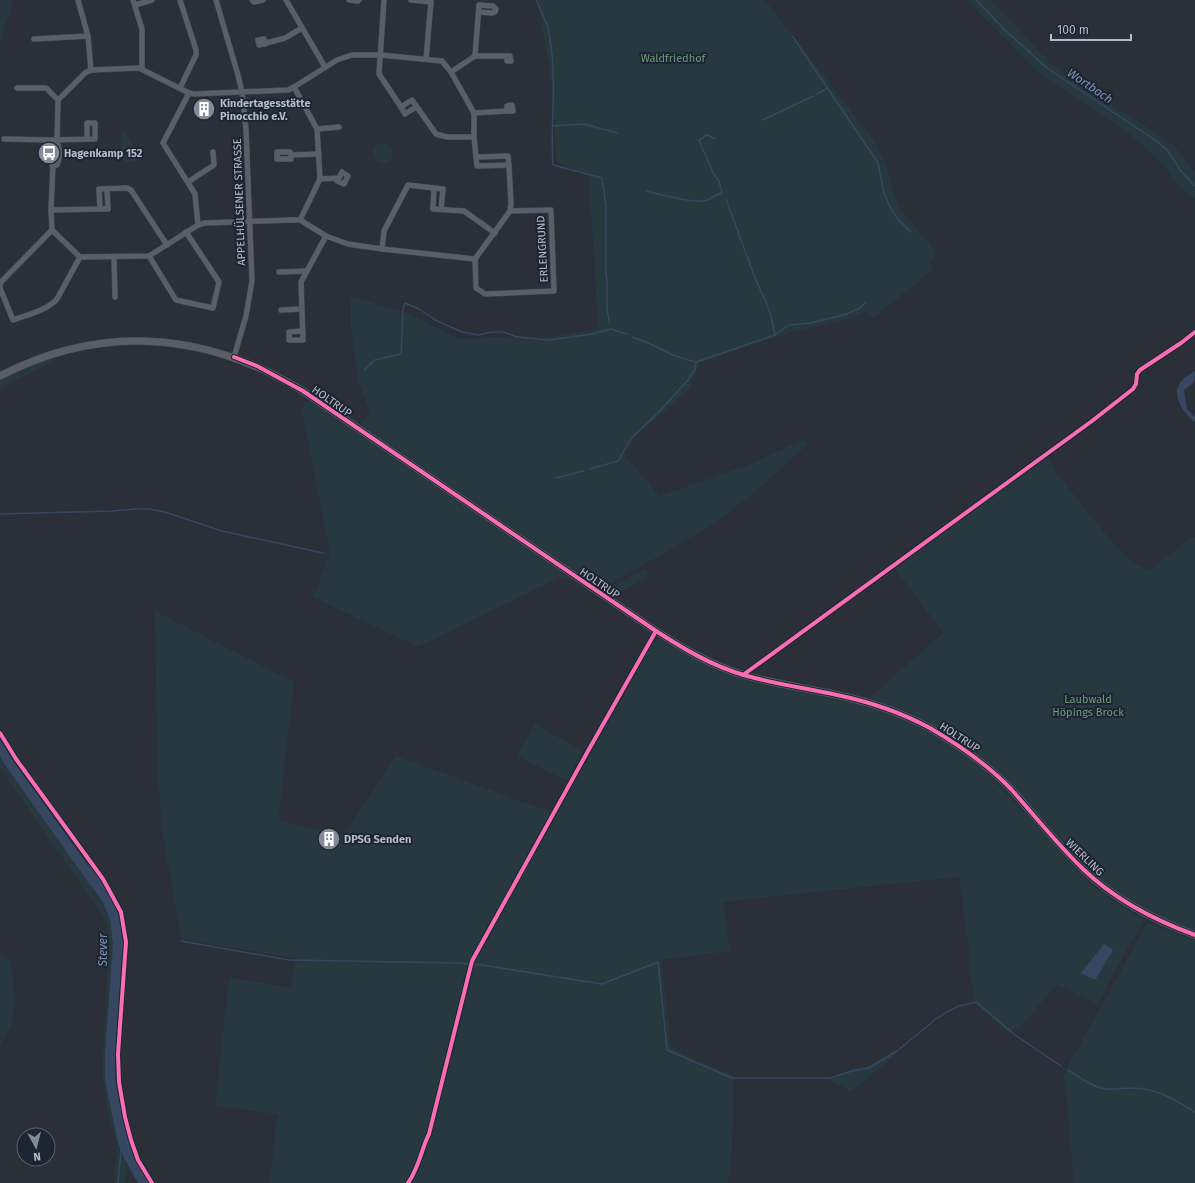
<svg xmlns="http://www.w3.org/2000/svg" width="1195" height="1183" font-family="'Fira Sans',sans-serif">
	<rect width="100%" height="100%" fill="#2a2f38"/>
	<g fill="#27393e">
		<polygon points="0,0 13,0 0,44"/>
		<path d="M536,0H765L873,139L886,165L894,193L901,210L937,253L930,263L934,269L873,318L867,311L846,320L795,331L700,363L689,390L634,438L625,455L659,496L749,465L802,440L809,443C782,468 755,494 725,515C686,542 645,564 604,587L601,588L360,424L370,411L359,384L351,330V296L412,315L460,339L498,337L533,340L598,329L589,177L557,162L551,79L539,6Z"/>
		<polygon points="967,0 991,0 1050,63 1078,83 1156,133 1175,147 1195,171 1195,198 1183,189 1171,176 1163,165 1131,135 1041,75"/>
		<polygon points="124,131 140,157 140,160 139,161 125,162 122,160 121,132"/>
		<circle cx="383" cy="153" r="10"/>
		<polygon points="52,357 53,362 14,381 0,389 0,380 18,371"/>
		<polygon points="310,401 571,579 570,580 560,577 418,647 313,597 329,556 329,549 302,411 304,402"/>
		<polygon points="1047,456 1055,471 1113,543 1128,558 1140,566 1150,570 1191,537 1195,537 1195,931 1150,913 1123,896 1097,876 1037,813 1013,785 986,759 932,724 903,709 868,699 943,633 894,567"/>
		<polygon points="646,568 649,576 613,596 607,593 607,590"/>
		<polygon points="155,611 294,682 279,814 280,822 345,834 396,756 551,812 508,893 512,894 655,639 659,639 679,651 724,673 759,684 838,699 864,706 898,717 926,731 955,748 980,767 1006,793 1090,884 1119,905 1142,919 1143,921 1112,976 1098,1004 1057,984 1018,1030 1015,1027 1009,1033 975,1003 969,970 970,960 959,877 723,902 730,951 661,960 671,1048 734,1076 732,1152 728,1183 270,1183 277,1114 215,1106 229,977 291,988 294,958 181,939 162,830 157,762"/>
		<polygon points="535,724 583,751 567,781 517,756"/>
		<polygon points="0,731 16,758 104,878 122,912 127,941 119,1054 120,1081 125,1115 132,1139 139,1159 153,1183 138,1183 128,1170 125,1183 114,1183 117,1144 108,1114 103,1080 103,1051 109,943 106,920 0,768 0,756 91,885 99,880 13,761 0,740"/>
		<polygon points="1149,923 1195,941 1195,1183 1074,1183 1066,1092 1063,1075 1147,924"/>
		<path d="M0,955L11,959C12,979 18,1005 11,1025C9,1032 4,1038 0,1045Z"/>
		<polygon points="894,1050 897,1054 851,1091 831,1081 831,1077 852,1069 868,1066"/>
	</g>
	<g fill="#374762">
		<path d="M1195,371C1195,384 1194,383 1184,390L1187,409L1195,417V422C1185,415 1171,396 1180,383C1183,378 1190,374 1195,371Z"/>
		<polygon points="0,740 13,761 99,881 91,886 5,765 0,756"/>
		<polygon points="1104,944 1113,950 1095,980 1081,973"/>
	</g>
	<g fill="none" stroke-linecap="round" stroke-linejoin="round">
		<g stroke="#374762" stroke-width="1.5">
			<path d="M536,0C540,9 545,19 548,28C549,34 550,41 551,46C557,86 550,126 553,165L602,178L606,206V272C609,289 604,307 610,323"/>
			<polyline points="976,0 1007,32 1047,68 1155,140 1167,150 1181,171 1195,186"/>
			<polyline points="793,37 878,163 884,193 890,207 897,218 911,232"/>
			<polyline points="817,94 828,88"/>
			<polyline points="763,120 813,96"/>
			<polyline points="552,126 584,124 617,133"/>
			<path d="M646,191C658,194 698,205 708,200C713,198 716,194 722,193L719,181L713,173L699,140L707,135L715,139"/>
			<polyline points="726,199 755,278 766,302 771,316 775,335"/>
			<polyline points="633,337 655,346 673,355 688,360 696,362"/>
			<polyline points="364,370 375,360 401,354 403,309 405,303 419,309 437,321 462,332 478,335 492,332 503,332 517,337 549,340 592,334 611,329 627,334"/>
			<polyline points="590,469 618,461 631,438 658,413 688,380 695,369 696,362 775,335 789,325 811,323 847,314 860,308 865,303"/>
			<polyline points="556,478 583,471"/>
			<polyline points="0,514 111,511 136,509 149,509 165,512 222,531 323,553"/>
			<polyline points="181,941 289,960 460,963 482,965 602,984 658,962 667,1050 732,1078 830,1078 852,1071 869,1068 897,1051 936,1019 947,1012 959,1006 976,1002 1015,1035 1061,1066"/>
			<path d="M1068,1070C1078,1076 1089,1085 1101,1088C1108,1091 1123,1088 1132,1088C1156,1088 1176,1100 1195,1112"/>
			<polyline points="118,1183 121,1150 123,1142"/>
		</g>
		<polyline stroke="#374762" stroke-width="10" points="88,871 108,901 115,919 118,944 110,1053 110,1080 123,1142 128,1154 144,1183"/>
		<g stroke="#464a51" stroke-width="6">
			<g id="minor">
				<polyline points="78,0 88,36 91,70"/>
				<polyline points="133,0 142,29 142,69"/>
				<polyline points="216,0 238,75 242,92 246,129 252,281 246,316 234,357"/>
				<polyline points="252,0 254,2 263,0"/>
				<polyline points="286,0 325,67"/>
				<polyline points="349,0 358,1 359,0"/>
				<polyline points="384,0 379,74 401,107"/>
				<polyline points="411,0 431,2 426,59"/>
				<polyline points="135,5 152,0"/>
				<polyline points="34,39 88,36"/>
				<polyline points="265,44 264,39 258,40 259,45 285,38 302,28"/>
				<polyline points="475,56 479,5 493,6 496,9 495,12 492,13 479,12"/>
				<polyline points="451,72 475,56 510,56 511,61 507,61 507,56"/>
				<polyline points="294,87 317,129 320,179 300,220"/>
				<polyline points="17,88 46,88 58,100"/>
				<polyline points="180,88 196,55 196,50 180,0"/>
				<polyline points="189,93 163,143 195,194 198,225"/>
				<polyline points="416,107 405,114 401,107 412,100 436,134 447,137 474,137"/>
				<polyline points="474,113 507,111 513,111 512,105 507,106 507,111"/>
				<polyline points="317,129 339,127"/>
				<polyline points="4,139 51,140 95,139 95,123 87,123 87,139"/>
				<path d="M57,142L52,145L51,146L52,165H57C60,159 60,148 57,142L58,100L85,73L91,70L139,68L189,93L194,94L288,90L294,87L337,60L352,55H381L442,61L451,72L474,113V137L477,166L509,165L508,156L477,157"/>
				<polyline points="291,155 291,159 277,159 277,152 290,152 291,155 319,154"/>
				<polyline points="53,165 51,210 52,230 80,257 149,256 198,225 205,223 292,220 300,220 326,236 348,244 382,249 475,259 510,211 511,204 509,165"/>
				<polyline points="320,179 339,178 337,181 344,184 348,176 342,172 339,178"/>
				<polyline points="188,182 214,165 213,152"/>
				<polyline points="434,188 443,189 441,209"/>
				<polyline points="100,209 108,209 107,189"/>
				<polyline points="51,210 100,209 99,189 127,188 131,190 167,245"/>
				<polyline points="382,249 384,231 408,185 434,188 433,209 464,211 495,233"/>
				<polyline points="149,256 176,300 213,308 219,282 186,232"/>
				<polyline points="114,257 115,297"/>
				<polyline points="475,259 476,288 485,294 554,291 551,210 510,211"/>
				<polyline points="279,272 307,271"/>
				<polyline points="0,286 1,282 52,230"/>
				<path d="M0,288L13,320C26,315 48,310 57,299L80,257"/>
				<polyline points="281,310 301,309"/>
				<polyline points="302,331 289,332 289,340 303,340 301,282 326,236"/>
			</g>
		</g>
		<g stroke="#464a51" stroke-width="8">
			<path id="secondary" d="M0,376C83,333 169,330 255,366C272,373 287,382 303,391L656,631C684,649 712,666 744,675C774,684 806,688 837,695C871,702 900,712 930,728C959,745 987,764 1011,789C1035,816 1057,844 1083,869C1115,900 1154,920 1195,935"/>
		</g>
		<use href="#minor" stroke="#5a5e66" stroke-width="5"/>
		<use href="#secondary" stroke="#595d64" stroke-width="7"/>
		<g stroke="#1d2533" stroke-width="6">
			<g id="cycleway">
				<path d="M234,357L257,366L303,391L656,631C684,649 712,666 744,675C774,684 806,688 837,695C871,702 900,712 930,728C959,745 987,764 1011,789C1035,816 1057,844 1083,869C1115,900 1154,920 1195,935"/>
				<polyline points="743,675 1092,421 1133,389 1136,384 1137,374 1140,370 1181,343 1195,332"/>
				<polyline points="0,733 16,759 103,879 121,912 126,942 118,1054 119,1082 125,1117 131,1140 138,1160 152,1183"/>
				<path d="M408,1183C419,1168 421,1150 429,1134L472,961L588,751L656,631"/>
			</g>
		</g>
		<use href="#cycleway" stroke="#f96db3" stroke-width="4"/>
	</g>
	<defs>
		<g id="building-disc" transform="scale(1.15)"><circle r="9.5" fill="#848a96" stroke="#1d2533"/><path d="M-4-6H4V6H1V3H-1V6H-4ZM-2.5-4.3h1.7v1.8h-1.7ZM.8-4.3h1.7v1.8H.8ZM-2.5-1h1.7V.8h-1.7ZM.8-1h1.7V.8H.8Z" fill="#fff"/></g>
		<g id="bus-disc" transform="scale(1.15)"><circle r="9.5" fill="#848a96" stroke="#1d2533"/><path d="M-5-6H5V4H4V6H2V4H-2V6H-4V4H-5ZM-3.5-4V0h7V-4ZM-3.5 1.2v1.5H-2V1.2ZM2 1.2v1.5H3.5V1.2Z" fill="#fff"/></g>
	</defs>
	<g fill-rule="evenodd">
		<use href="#building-disc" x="204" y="109"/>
		<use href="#bus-disc" x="49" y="153"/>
		<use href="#building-disc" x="329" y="839"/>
	</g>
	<g text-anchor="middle" stroke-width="4" stroke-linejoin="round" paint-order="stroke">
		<g font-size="11" fill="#6b9a78" stroke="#1d2533">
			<text x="673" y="62">Waldfriedhof</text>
			<text x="1088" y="703">Laubwald<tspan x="1088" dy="13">Höpings Brock</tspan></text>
		</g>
		<g font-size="11" font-weight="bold" fill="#b4bbc9" stroke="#1d2533" text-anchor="start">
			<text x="220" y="107">Kindertagesstätte<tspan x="220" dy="13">Pinocchio e.V.</tspan></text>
			<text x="64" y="157">Hagenkamp 152</text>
			<text x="344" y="843">DPSG Senden</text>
		</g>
		<g font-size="11" fill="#b4bbc9" stroke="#1d2533">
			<text transform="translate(239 202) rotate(-92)" y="4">APPELHÜLSENER STRASSE</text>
			<text transform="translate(542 249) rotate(-93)" y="4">ERLENGRUND</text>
			<text transform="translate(332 401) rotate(35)" y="4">HOLTRUP</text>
			<text transform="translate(600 583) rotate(34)" y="4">HOLTRUP</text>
			<text transform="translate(960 737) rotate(33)" y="4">HOLTRUP</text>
			<text transform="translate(1085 857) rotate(44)" y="4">WIERLING</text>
		</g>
		<g font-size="12" font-style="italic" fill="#7c90b1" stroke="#1d2533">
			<text transform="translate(1090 86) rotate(34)" y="4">Wortbach</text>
			<text transform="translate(103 950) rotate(-90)" y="4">Stever</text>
		</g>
	</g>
	<g transform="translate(36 1147) rotate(173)"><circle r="19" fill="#1d2533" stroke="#59616f"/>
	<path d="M0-3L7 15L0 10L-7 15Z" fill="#848a96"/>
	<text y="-6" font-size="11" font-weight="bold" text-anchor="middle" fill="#b4bbc9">N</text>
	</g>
	<path d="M1051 34v6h80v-6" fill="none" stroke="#b4bbc9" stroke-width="2"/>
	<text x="1057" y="34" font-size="12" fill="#b4bbc9" stroke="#1d2533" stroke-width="3" paint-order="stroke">100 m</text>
</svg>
